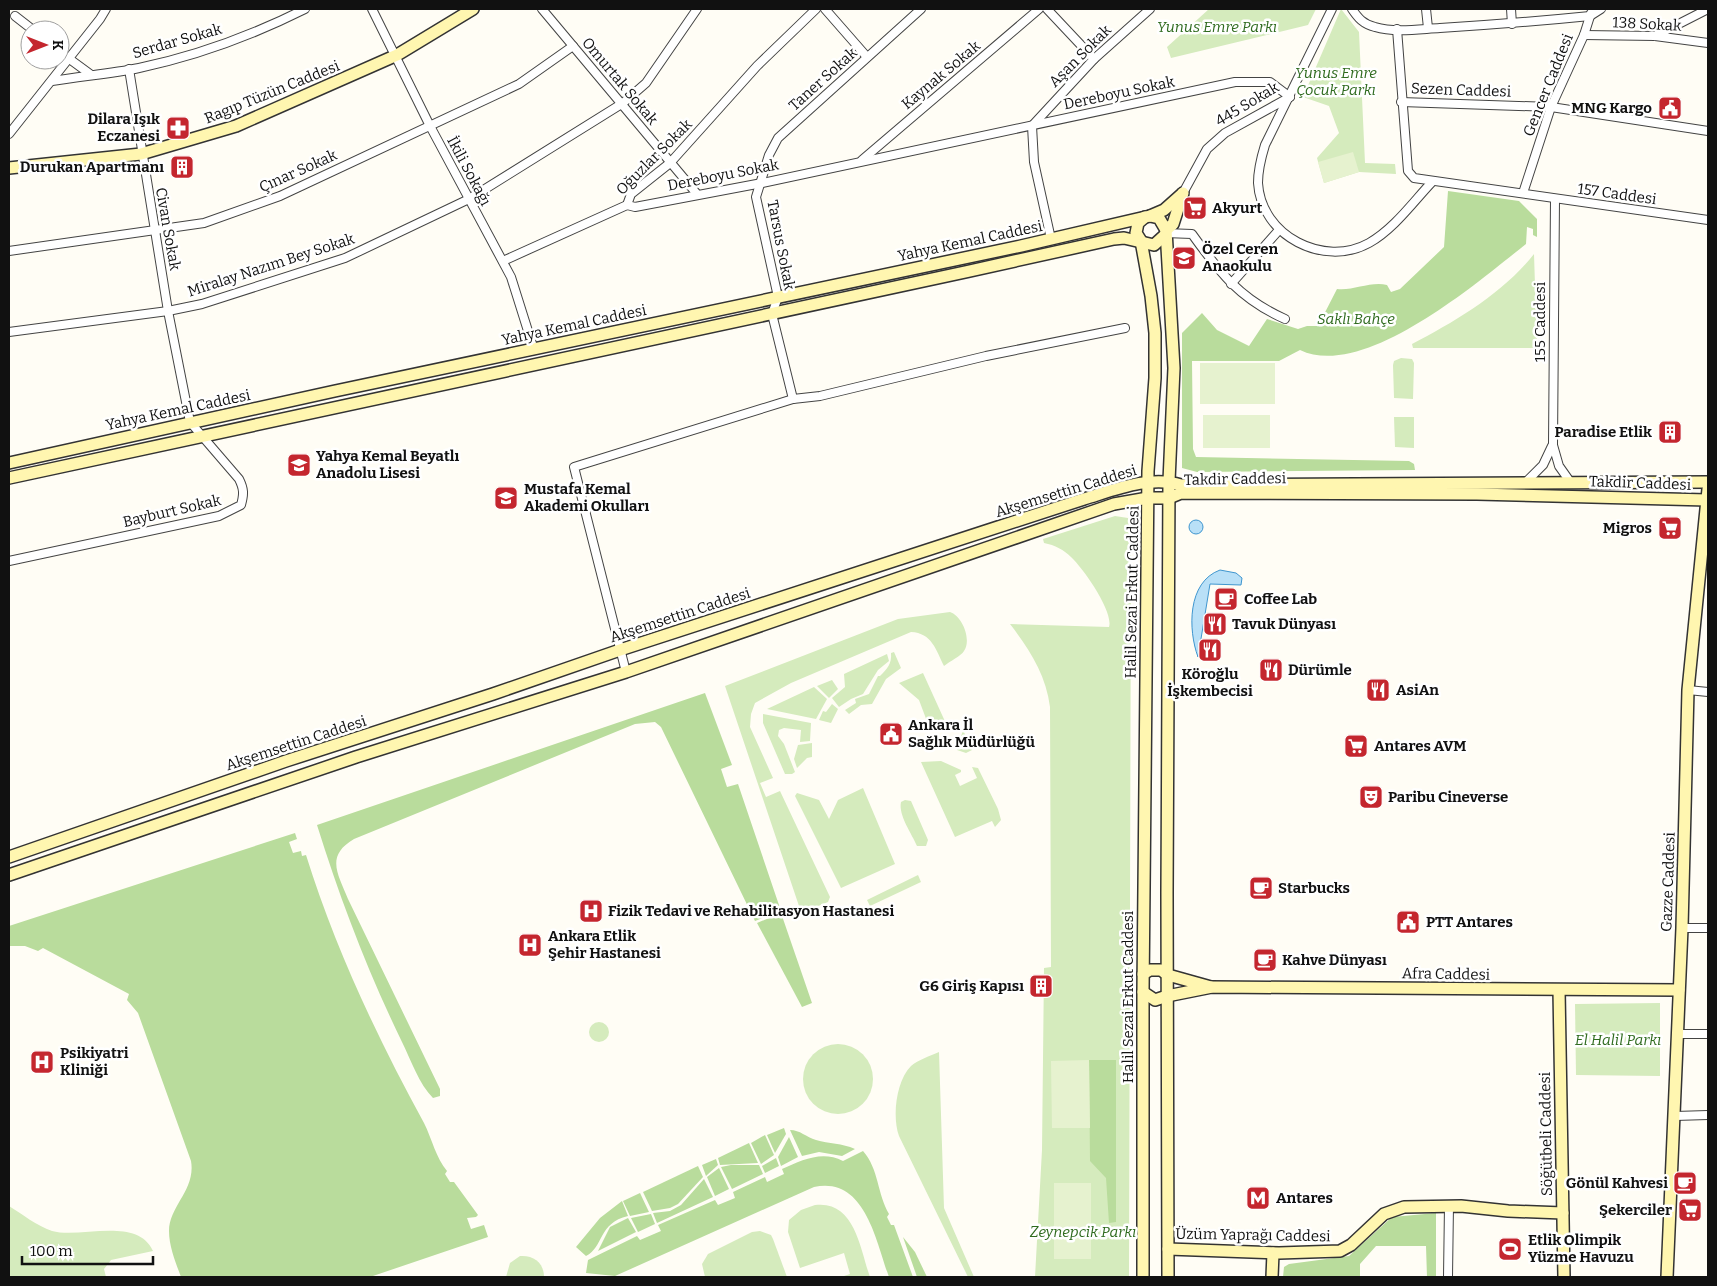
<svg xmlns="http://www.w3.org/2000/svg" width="1717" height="1286" font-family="Bitter,serif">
	<rect width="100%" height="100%" fill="#fffdf5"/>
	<g fill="#d5ebbd">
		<polygon points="1209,9 1316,9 1308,25 1171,58 1167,47"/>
		<polygon points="1341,9 1359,32 1365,163 1395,164 1396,174 1359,172 1324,183 1317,158 1339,133 1329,106 1303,97"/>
		<path d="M1534,254L1537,348H1413L1412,344C1456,321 1503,293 1534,254Z"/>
		<polygon points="1401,358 1412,359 1414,363 1413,399 1394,398 1393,365 1394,361"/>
		<polygon points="1394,417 1414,417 1414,448 1395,447"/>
		<path d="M1115,516L1128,518L1131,531L1129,1277H1035L1042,1150L1044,968L1051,967L1050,707C1046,675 1030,650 1010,624L1109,627C1114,612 1083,568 1071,557C1064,550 1055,545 1044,543L1043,539Z"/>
		<path d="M950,612C962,616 972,639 964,651C961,656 950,661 944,666C936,650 932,633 911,632L791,683L755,703L751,714L750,727L773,778L760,783L766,797L780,791L830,897L828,902L806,911L800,909L725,686L898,619Z"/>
		<path d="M894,652L901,668L886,679L872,704L861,705L849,714L845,710L856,703L855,699L869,694L878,676H880C887,669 892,664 891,653Z"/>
		<polygon points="887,654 889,661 878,670 863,694 851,699 839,707 832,698 845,687 844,674"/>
		<polygon points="923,673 948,728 928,724 919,700 899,683"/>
		<polygon points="832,680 838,689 829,698 817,686"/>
		<polygon points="814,687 827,699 816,719 767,709"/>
		<polygon points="832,704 838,709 831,723 819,720 823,711 826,712"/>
		<polygon points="763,714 811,723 810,741 800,742 801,730 784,728 779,730 778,736 784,744 795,772 792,774 785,774 763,723"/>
		<polygon points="963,730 972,750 966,753 957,750"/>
		<polygon points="812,743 812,757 807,758 797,768 794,759 798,745"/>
		<polygon points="941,761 961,770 961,772 955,775 960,786 977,778 972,767 978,768 998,809 1001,820 995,827 992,821 955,837 921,762"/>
		<polygon points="863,788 895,864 841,888 795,796 797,793 819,800 829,819 838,800"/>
		<path d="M905,800L911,801L928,840L926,846H917C912,834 898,815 901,802Z"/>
		<polygon points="918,875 921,882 870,906 867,900"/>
		<polygon points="1660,1003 1660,1076 1576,1075 1575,1004"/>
		<circle cx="599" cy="1032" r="10"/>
		<circle cx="838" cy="1079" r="35"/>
		<path d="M939,1052L944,1208L974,1277H968L899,1136C892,1117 896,1081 911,1066C918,1060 930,1056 939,1052Z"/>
		<path d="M815,1205C855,1200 860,1249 870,1277H841L850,1274L844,1253L800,1268L788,1232L789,1220L801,1210Z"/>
		<path d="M9,1206C22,1214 37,1226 52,1231C80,1239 137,1216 153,1251L111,1260L104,1269L106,1277H9Z"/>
		<polygon points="760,1231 771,1235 773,1239 787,1277 705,1277 702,1264 708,1254 752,1232"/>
		<path d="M520,1256C534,1255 544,1263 544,1277H506L510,1263Z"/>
	</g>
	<g fill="#b9dc9c">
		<path d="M1448,191L1519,201L1537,219V237L1533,235V229L1527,227L1526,244C1479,281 1364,381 1300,350L1279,361H1192L1193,449L1196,457L1409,461L1414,464L1415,470L1197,472L1182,468V333L1202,313L1217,330L1249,346L1267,319L1298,329L1307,326H1318L1337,289C1353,291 1371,281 1387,285L1391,292L1400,289L1444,247Z"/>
		<path d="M705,693L732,765L721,769L727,787L738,784L781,911L755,921L661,727L655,722L635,724L354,839C325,856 338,874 348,899L440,1089V1096L433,1098C419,1084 411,1060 402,1042C368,972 340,899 317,825Z"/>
		<path d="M295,833L297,839L289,842L293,853L301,851L302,856L306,855C335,948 377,1037 424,1123C432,1139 436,1158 447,1171L445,1174L450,1182H454L478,1215L476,1217L467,1218L471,1229L484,1225L488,1237L370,1277H181C176,1263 169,1247 169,1231C169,1206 196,1190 191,1161L138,1013L127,1000L129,994L43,948L38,951L25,946H9V926Z"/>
		<polygon points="781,913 812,1003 802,1007 757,923"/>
		<polygon points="1089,1060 1116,1060 1116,1222 1109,1223 1106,1178 1090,1161"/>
		<polygon points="784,1128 786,1134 775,1153 767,1135"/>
		<path d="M790,1130C800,1130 806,1137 816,1140C829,1144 842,1143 855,1149L842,1156L819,1152L802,1156Z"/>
		<polygon points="765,1135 774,1155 761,1164 751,1143"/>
		<polygon points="789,1137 798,1157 781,1166 778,1157"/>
		<polygon points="749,1143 758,1163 720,1165 718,1158"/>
		<path d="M863,1151C879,1169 877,1194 889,1214L887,1217L891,1225H894L913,1277H889C876,1241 865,1176 814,1187L615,1276L586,1273L588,1260L637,1236L640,1240L661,1231L658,1225L715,1200L718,1205L735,1198L733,1192L765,1177L767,1182L784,1174L782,1169C802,1160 822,1150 843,1161Z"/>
		<polygon points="776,1158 779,1166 765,1173 762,1166"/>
		<polygon points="716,1159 718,1165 706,1176 702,1165"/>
		<polygon points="731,1165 759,1165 763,1174 732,1189 721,1167"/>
		<polygon points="698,1166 703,1177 678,1204 670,1208 652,1211 643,1192"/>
		<polygon points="719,1168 729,1189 715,1196 707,1177"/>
		<polygon points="704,1179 713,1197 657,1223 653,1213 670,1211 681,1205"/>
		<polygon points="640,1193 649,1212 630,1216 623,1201"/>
		<path d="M622,1201L628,1216C598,1223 604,1247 586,1256L576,1247L600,1218Z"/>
		<polygon points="1436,1213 1436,1277 1427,1277 1426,1246 1376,1246 1360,1264 1360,1276 1283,1277 1284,1267 1289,1264 1349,1256 1392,1217"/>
		<polygon points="651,1214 655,1224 638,1232 631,1218"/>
		<polygon points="628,1218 636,1232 598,1251 610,1227"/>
		<polygon points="903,1237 915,1252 927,1277 917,1277"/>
	</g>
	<g fill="#e6f2cf">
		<polygon points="1353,152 1359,172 1324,183 1318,162"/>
		<rect x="1200" y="363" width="75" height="41"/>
		<rect x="1203" y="415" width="67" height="33"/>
		<polygon points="1089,1060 1090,1128 1052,1128 1051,1061"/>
		<rect x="1054" y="1183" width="37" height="76"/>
	</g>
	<g fill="#b9e0f7" stroke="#3f96cf">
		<circle cx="1196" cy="527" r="7"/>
		<path d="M1220,570L1236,573L1242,578L1241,585L1210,584L1198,657C1188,630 1187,582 1220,570Z"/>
	</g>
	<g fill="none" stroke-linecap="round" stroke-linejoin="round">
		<g stroke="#444" stroke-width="10">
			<g id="street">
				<polyline points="372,9 430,126 511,277 534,350"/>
				<polyline points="542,9 697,194"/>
				<polyline points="825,9 867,57"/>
				<polyline points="1047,9 1094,59"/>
				<path d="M1332,9L1265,145C1261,158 1258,170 1258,183C1261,236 1324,268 1369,243C1394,229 1413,202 1432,182"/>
				<path d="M1352,9C1358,18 1363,24 1375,27C1395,33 1420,29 1440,28C1490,25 1540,21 1590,16L1601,9"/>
				<polyline points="1426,9 1428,28"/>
				<polyline points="1511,9 1512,24"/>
				<polyline points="15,16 33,30"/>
				<polyline points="1397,29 1408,171 1414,178 1708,220"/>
				<polyline points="1584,35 1655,36 1708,43"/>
				<polyline points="1655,36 1708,9"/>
				<polyline points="60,52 90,74"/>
				<path d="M52,81C81,76 110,74 139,68C196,56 253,35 305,9"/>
				<polyline points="1401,102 1551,107 1708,131"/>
				<polyline points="9,134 100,19 106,9"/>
				<polyline points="862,160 1039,9"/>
				<polyline points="1183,193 1207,149 1225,133 1290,97"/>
				<polyline points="1523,193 1551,107 1584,35 1591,13"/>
				<polyline points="1555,199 1553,445 1559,466 1571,483"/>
				<polyline points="627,205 635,207 762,183 1235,82 1270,82 1290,97"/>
				<path d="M1165,233L1192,234C1220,273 1240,299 1285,319"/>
				<polyline points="1051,239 1034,162 1032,126 1094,59 1150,9"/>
				<polyline points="9,251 204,223 280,196 519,84 573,46"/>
				<polyline points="503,261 627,205 631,194 670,163 757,66 816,9"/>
				<polyline points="1231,284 1279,230"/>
				<polyline points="9,332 168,311 202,304 345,258 469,199 623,103 646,83 697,9"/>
				<polyline points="793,399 772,314 778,297 756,197 769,155 778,138 921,9"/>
				<polyline points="1525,483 1543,465 1552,446"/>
				<path d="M9,561L219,516L241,505C244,494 244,489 239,479L190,422L168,311L129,69"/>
				<polyline points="626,672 574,467 793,399 820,396 986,356 1125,328"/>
				<polyline points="1688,690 1708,692"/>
				<polyline points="1682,928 1708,928"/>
				<polyline points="1677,1034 1708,1034"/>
				<polyline points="1675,1116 1708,1115"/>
				<polyline points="1448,1277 1449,1205"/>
			</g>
		</g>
		<g stroke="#333" stroke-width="14">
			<g id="secondary">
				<polyline points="9,168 141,154 236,126 397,55 473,9"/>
				<polyline points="1150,216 1164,210 1182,194"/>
				<polyline points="1166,230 1173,224 1183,193"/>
				<polyline points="9,463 335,391 1021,246 1150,216 1159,218 1166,230 1174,368 1169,481 1167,893 1168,1277"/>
				<path d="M9,478C377,399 746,321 1114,239L1124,238L1154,245L1165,235"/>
				<path d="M9,857L286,761L493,694L620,650L1084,499C1114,490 1150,475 1181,485L1708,482"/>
				<polyline points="9,875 356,757 626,672 1114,504 1148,498 1169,498 1181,493 1477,494 1707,500"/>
				<polyline points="1143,974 1150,970 1161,970 1168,975 1211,987"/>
				<polyline points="1559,990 1564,1277"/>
				<polyline points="1143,992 1155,1000 1167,996 1212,987 1679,990"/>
				<polyline points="1168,1249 1279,1253 1340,1251 1351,1245 1384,1214 1404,1207 1461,1206 1508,1211 1563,1213"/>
				<polyline points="1143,1277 1143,992 1148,471 1155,378 1155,333 1151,296 1141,241 1136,233 1138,223 1145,217"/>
				<polyline points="1272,1277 1273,1253"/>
				<polyline points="1667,1277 1682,928 1688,690 1708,489"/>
			</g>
		</g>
		<use href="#street" stroke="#fff" stroke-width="8"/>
		<use href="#secondary" stroke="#fff6b0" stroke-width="11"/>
	</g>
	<defs>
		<g id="civic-square" transform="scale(1.25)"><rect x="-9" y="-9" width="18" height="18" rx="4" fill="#c4262e" stroke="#fff"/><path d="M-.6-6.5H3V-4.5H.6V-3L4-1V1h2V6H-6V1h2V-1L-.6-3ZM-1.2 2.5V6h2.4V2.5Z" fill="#fff"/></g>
		<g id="pharmacy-square" transform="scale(1.25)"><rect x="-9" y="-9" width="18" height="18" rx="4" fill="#c4262e" stroke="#fff"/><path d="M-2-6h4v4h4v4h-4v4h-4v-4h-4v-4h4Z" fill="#fff"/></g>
		<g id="building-square" transform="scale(1.25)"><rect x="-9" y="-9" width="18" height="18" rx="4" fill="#c4262e" stroke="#fff"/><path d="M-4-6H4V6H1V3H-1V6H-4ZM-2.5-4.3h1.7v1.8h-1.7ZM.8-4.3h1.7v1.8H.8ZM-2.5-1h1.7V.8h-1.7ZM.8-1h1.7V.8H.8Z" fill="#fff"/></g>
		<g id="supermarket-square" transform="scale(1.25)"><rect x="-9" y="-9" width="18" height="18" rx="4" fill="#c4262e" stroke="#fff"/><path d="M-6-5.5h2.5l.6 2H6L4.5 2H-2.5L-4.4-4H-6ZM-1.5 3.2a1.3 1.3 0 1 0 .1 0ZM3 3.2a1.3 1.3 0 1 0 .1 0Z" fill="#fff"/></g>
		<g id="school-square" transform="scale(1.25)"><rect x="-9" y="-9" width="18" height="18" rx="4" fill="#c4262e" stroke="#fff"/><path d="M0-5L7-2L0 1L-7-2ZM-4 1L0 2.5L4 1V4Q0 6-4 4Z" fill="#fff"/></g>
		<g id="cafe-square" transform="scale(1.25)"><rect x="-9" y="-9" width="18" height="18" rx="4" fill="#c4262e" stroke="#fff"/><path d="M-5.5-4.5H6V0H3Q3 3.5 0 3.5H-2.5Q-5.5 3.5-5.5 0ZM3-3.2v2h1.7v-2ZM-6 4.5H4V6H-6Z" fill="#fff"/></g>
		<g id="restaurant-square" transform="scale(1.25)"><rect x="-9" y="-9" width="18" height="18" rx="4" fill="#c4262e" stroke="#fff"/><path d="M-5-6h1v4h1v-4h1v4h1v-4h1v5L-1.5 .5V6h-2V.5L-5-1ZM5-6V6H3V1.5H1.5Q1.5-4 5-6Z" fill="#fff"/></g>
		<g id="theatre-square" transform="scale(1.25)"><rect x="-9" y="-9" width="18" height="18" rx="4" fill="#c4262e" stroke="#fff"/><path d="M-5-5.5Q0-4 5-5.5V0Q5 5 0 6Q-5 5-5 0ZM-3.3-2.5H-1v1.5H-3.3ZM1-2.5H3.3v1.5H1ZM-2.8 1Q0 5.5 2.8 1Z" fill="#fff"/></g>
		<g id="hospital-square" transform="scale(1.25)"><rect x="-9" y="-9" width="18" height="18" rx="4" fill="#c4262e" stroke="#fff"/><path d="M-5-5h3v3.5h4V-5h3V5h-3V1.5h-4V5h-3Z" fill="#fff"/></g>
		<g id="metro-square" transform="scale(1.25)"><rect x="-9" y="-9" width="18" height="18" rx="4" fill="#c4262e" stroke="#fff"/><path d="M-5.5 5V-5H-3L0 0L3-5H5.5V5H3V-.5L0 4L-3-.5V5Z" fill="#fff"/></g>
		<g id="stadium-square" transform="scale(1.25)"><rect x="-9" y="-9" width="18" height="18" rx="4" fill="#c4262e" stroke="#fff"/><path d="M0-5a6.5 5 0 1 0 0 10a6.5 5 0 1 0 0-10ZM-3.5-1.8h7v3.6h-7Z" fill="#fff"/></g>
	</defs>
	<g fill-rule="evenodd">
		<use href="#civic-square" x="1670" y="108"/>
		<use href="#pharmacy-square" x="178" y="128"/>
		<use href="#building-square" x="182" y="167"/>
		<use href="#supermarket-square" x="1195" y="208"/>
		<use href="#school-square" x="1184" y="258"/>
		<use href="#building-square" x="1670" y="432"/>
		<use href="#school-square" x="299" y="465"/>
		<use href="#school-square" x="506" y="498"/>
		<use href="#supermarket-square" x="1670" y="528"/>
		<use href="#cafe-square" x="1226" y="599"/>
		<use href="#restaurant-square" x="1215" y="624"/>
		<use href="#restaurant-square" x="1210" y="650"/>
		<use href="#restaurant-square" x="1271" y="670"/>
		<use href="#restaurant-square" x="1378" y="690"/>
		<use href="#civic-square" x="891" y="734"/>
		<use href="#supermarket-square" x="1356" y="746"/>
		<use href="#theatre-square" x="1371" y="797"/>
		<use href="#cafe-square" x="1261" y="888"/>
		<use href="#hospital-square" x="591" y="911"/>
		<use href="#civic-square" x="1408" y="922"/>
		<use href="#hospital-square" x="530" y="945"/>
		<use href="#cafe-square" x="1265" y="960"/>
		<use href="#building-square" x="1041" y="986"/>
		<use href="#hospital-square" x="42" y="1062"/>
		<use href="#cafe-square" x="1685" y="1183"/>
		<use href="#metro-square" x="1258" y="1198"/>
		<use href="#supermarket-square" x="1690" y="1210"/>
		<use href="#stadium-square" x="1510" y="1249"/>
	</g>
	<g text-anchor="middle" stroke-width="5" stroke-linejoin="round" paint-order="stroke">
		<g font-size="15" fill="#111" stroke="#fff">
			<text transform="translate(1647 24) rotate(3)" y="5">138 Sokak</text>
			<text transform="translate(177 41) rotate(-16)" y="5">Serdar Sokak</text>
			<text transform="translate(1080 56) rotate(-45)" y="5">Aşan Sokak</text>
			<text transform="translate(941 75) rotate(-40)" y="5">Kaynak Sokak</text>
			<text transform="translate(823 79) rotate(-42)" y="5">Taner Sokak</text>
			<text transform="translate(620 81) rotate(50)" y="5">Omurtak Sokak</text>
			<text transform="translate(1548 85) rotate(-68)" y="5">Gencer Caddesi</text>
			<text transform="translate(1461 90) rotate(2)" y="5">Sezen Caddesi</text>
			<text transform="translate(272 92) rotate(-22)" y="5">Ragıp Tüzün Caddesi</text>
			<text transform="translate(1119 93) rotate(-12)" y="5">Dereboyu Sokak</text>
			<text transform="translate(1247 104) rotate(-31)" y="5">445 Sokak</text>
			<text transform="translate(654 157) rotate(-45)" y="5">Oğuzlar Sokak</text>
			<text transform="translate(298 171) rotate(-24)" y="5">Çınar Sokak</text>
			<text transform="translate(469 171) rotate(62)" y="5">İkili Sokağı</text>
			<text transform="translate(723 175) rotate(-11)" y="5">Dereboyu Sokak</text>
			<text transform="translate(1617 194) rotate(8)" y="5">157 Caddesi</text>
			<text transform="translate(168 229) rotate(80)" y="5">Civan Sokak</text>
			<text transform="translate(970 241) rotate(-12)" y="5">Yahya Kemal Caddesi</text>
			<text transform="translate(781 245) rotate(79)" y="5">Tarsus Sokak</text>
			<text transform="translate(271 265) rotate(-18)" y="5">Miralay Nazım Bey Sokak</text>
			<text transform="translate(1540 322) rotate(-90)" y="5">155 Caddesi</text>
			<text transform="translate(574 325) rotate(-12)" y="5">Yahya Kemal Caddesi</text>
			<text transform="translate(178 410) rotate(-12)" y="5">Yahya Kemal Caddesi</text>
			<text transform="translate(1235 479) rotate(-1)" y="5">Takdir Caddesi</text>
			<text transform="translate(1640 483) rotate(2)" y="5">Takdir Caddesi</text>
			<text transform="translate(1066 491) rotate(-17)" y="5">Akşemsettin Caddesi</text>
			<text transform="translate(172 511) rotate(-13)" y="5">Bayburt Sokak</text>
			<text transform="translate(1132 592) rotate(-89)" y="5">Halil Sezai Erkut Caddesi</text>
			<text transform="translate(680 615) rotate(-18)" y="5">Akşemsettin Caddesi</text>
			<text transform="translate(296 743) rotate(-18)" y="5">Akşemsettin Caddesi</text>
			<text transform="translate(1668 882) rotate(-88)" y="5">Gazze Caddesi</text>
			<text transform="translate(1446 974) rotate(1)" y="5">Afra Caddesi</text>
			<text transform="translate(1128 997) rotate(-90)" y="5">Halil Sezai Erkut Caddesi</text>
			<text transform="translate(1546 1134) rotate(-91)" y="5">Söğütbeli Caddesi</text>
			<text transform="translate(1253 1235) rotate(1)" y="5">Üzüm Yaprağı Caddesi</text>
		</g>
		<g font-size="15" font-style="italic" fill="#2f6b1f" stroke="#fff">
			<text x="1217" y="32">Yunus Emre Parkı</text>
			<text x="1336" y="78">Yunus Emre<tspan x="1336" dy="17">Çocuk Parkı</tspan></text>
			<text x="1356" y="324">Saklı Bahçe</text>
			<text x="1618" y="1045">El Halil Parkı</text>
			<text x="1083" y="1237">Zeynepcik Parkı</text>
		</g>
		<g font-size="15" font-weight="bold" fill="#111" stroke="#fff" text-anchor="start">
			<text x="1652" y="113" text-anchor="end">MNG Kargo</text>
			<text x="160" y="124" text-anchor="end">Dilara Işık<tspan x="160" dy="17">Eczanesi</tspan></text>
			<text x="164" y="172" text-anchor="end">Durukan Apartmanı</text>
			<text x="1212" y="213">Akyurt</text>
			<text x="1202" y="254">Özel Ceren<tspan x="1202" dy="17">Anaokulu</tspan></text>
			<text x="1652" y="437" text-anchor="end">Paradise Etlik</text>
			<text x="316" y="461">Yahya Kemal Beyatlı<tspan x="316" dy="17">Anadolu Lisesi</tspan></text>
			<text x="524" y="494">Mustafa Kemal<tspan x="524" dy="17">Akademi Okulları</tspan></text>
			<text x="1652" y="533" text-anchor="end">Migros</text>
			<text x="1244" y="604">Coffee Lab</text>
			<text x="1232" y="629">Tavuk Dünyası</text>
			<text x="1288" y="675">Dürümle</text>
			<text x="1210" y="679" text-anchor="middle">Köroğlu<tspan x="1210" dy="17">İşkembecisi</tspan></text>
			<text x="1396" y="695">AsiAn</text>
			<text x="908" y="730">Ankara İl<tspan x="908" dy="17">Sağlık Müdürlüğü</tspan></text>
			<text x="1374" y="751">Antares AVM</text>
			<text x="1388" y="802">Paribu Cineverse</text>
			<text x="1278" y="893">Starbucks</text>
			<text x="608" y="916">Fizik Tedavi ve Rehabilitasyon Hastanesi</text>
			<text x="1426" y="927">PTT Antares</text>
			<text x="548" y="941">Ankara Etlik<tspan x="548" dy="17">Şehir Hastanesi</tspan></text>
			<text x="1282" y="965">Kahve Dünyası</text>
			<text x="1024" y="991" text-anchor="end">G6 Giriş Kapısı</text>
			<text x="60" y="1058">Psikiyatri<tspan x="60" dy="17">Kliniği</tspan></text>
			<text x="1668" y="1188" text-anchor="end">Gönül Kahvesi</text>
			<text x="1276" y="1203">Antares</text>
			<text x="1672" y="1215" text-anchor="end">Şekerciler</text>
			<text x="1528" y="1245">Etlik Olimpik<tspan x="1528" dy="17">Yüzme Havuzu</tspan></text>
		</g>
	</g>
	<rect width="1717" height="1286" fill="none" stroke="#111111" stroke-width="20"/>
	<g transform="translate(45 45) rotate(90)"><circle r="24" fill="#ffffff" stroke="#a0a0a0"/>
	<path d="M0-4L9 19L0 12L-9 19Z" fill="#c4262e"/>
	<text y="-8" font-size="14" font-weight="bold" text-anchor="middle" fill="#111111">K</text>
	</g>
	<path d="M22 1256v8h131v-8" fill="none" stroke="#111111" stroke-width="2.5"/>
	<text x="30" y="1256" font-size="15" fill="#111111" stroke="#ffffff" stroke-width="4" paint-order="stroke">100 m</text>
</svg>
